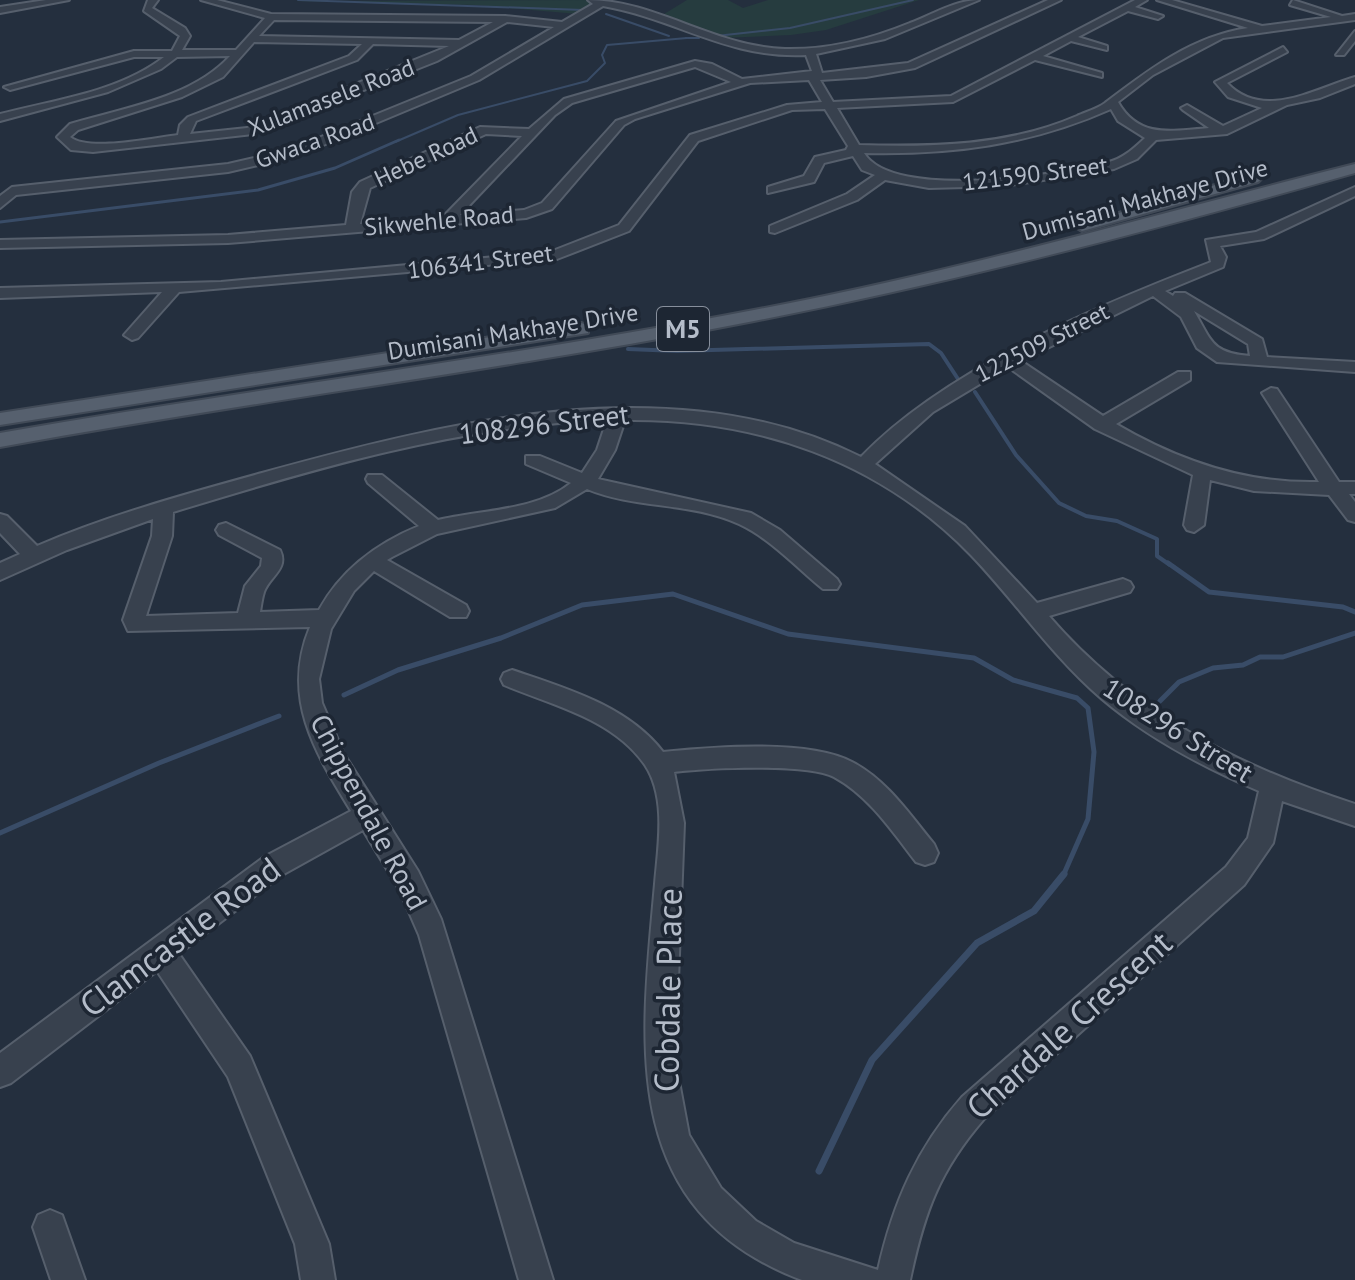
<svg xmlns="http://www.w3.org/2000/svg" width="1355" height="1280" font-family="'PT Sans',sans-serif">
	<rect width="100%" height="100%" fill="#242f3e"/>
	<g fill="#263c3f">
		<polygon points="599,0 578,14 475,5 293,1"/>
		<polygon points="687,0 728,0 743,8 768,0 919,0 826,30 791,35 721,38 664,14"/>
	</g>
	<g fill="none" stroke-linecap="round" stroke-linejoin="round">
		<g stroke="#394c67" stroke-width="2">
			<polyline points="298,0 583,10"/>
			<polyline points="606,14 669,36"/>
			<polyline points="716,36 790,28 913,0"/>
			<polyline points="686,38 699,38"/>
			<polyline points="395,142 458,115 587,81 605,63 602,55 607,45 687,38"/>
		</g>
		<polyline stroke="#394c67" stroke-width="3" points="0,222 258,190 335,168 399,140"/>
		<g stroke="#394c67" stroke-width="4">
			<polyline points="628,349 677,351 929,344 941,353 958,379"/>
			<polyline points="975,392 1016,455 1059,503 1086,516 1117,521 1157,539 1157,556 1170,565"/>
		</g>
		<g stroke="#394c67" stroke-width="5">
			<polyline points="1168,563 1209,592 1343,607 1355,612"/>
			<polyline points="344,695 398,670 501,638 582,605 673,594 788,634 974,658 1013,680 1077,698 1088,708 1094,752 1088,819 1063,876"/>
			<polyline points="1160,701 1179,682 1213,668 1243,665 1260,657 1283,657 1355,633"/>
			<polyline points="0,833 159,763 279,716"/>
		</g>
		<polyline stroke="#394c67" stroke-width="7" points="819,1171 872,1060 977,943 1034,911 1064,874"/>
		<g stroke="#565f6c" stroke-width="4">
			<g id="minor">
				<polygon points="46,0 69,0 0,13 0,7"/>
				<path d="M148,0H158L152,8L185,28L190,36L182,50H236L265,18L201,0H217L271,14L505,16L562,22L593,4L588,0C655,0 715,47 785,49C828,50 871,39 910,23C932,15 955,0 979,0L885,39L816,54L822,73L908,63L1048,0H1061L915,68L866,77L820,80L833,102L951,96L1135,0H1147L1135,7L1163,16L1158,19L1128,11L1078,37L1107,46V50L1071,41L1043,56L1102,73V77L1035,60L953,102L837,108L859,145C933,147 1008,146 1077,116C1085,112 1097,109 1105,103C1147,71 1192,36 1248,28L1157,0H1172L1262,26L1331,17L1290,5L1293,0L1342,16L1355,14V20L1223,38L1153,75L1118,102C1139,139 1172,131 1209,128L1183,110L1181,108L1187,105L1223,126L1262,108L1228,97L1215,82L1283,47L1287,52L1227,83C1263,121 1314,89 1355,77V84L1320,98L1287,105L1227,134L1156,140L1137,159L1114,169L1004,186L929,188L885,180L857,200L775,233L770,232V226L847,194L875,175L862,170L853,156L824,163L814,182L768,193V187L804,176L815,157L846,150L848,146L825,109L792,110L698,141L629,231L557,259L179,292L138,338L132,340L124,335L162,292L0,298V288L221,282L550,252L619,225L690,135L787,105L822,102L809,80L750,83L635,119L624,125L552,209L526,218L228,243L0,248V240L228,235L346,225L352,192L360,182L480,127L529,129L564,99L695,61L712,64L742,79L812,71L806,55C727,59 677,19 603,6L479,80L297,156L228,172L16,195L0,208V196L12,187L228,164L289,150L471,76L554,27L507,22L437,61L253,134L93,152L71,150L57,137L70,124C123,108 192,98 230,56L177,57L161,69L108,92L0,121V114C54,100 119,92 164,57H134L10,90L4,87L134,51H172L180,36L144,11ZM274,20L493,22L459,40L259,36ZM254,42L362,44L349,56L188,117L180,125L178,135C152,138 89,152 70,137L78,130L182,97L223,77ZM373,44L449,46L247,128L190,134L196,121L357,60ZM695,67L731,82L616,121L542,203L524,210L460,215L555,115L572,103ZM1111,109L1118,121L1145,138C1134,148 1124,158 1109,162C1060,175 893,201 864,153C952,155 1030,145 1111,109ZM486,134L522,136L443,217L360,224L370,188Z"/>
				<polygon points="1355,31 1355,41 1344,55 1336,55"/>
				<path d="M1355,187V196L1264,239L1220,246L1226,257L1223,267L1165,291L1173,296L1175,293H1185L1262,339L1267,357L1355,362V372L1217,362L1197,348L1181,317L1153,296L1021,361L1103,416L1178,372H1190V380L1116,424C1179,461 1246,484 1319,482L1262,393L1271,388L1277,389L1339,482H1355V494H1349L1355,502V522L1348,520L1329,495L1254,491L1210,480L1204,525L1194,532L1187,530L1184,525L1193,475L1095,429L1008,367L933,412L875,464L965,526L1037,603L1123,579L1130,582L1133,587L1130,592L1049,616C1131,711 1236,766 1355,804V826L1282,801L1273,843L1244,885L984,1119C939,1171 924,1213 910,1280H802L794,1277C617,1205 641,1040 655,884C658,847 667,798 645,765C614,719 552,705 504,685L501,679L504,673L512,670C565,688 628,706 663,752C713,747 808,739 852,762C887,780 910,815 934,844L938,853L934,862L925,865L916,862C892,831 869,796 834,777C808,763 706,768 674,772L684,823L675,1060L689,1135L721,1188L756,1221L794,1243L878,1270C893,1203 917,1148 962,1097L1226,867L1248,838L1259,791C1203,767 1148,738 1102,699C1052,656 1016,602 971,555C879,460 755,418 625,420L615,450L598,479L751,513L780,530L837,579L840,584L837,589H823C796,567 771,539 739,524C692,502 635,509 587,489L555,508L437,534L392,557L387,560L466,605L469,611L466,617H450L374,571L354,591L331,629L319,679L322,703L344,754L418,871L441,919L553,1280H519L419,935L399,889L363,830L282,875L179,954L250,1056L329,1244L335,1280H301L295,1244L228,1077L157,971L11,1083L0,1087V1053L264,857L351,811C314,751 281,697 310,627L128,631L123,620L152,536L153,519L67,550L0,580V563L20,554L0,533V514L7,516L37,546C109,515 186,494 262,473C450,421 677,365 861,457C947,368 1097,306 1211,262L1206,240L1256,232ZM1194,311L1248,344L1250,356C1211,353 1212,341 1194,311ZM607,420L597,450L582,473L540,456H526V464L571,483C537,511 479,510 438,520L382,475H368L366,479L368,483L419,526C377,543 341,570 319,610L260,612C261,606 262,598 264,592C270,576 289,569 280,550L226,523L219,525L216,530L219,535L262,558L261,566L245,586L238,613L146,616L172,536L173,512C313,469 460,425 607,420Z"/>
				<polygon points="50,1210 62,1215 85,1280 51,1280 33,1227 38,1215"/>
			</g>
		</g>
		<g stroke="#414a57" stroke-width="4">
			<g id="major">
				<path d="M1355,164V173C1156,229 957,282 754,321C504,370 251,401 0,447V433C251,389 504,358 754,310C958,272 1155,214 1355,164Z"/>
				<polygon points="1253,174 1261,179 1258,182 1082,231 1074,226"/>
				<polygon points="581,323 588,325 588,333 0,425 0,413"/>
			</g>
		</g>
		<use href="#minor" fill="#38414e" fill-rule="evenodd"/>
		<use href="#major" fill="#56606e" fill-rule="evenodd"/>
	</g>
	<g text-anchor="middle" stroke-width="7" stroke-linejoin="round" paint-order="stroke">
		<g font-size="24" fill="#b4bcc9" stroke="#1d2633">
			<text transform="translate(331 98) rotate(-21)" y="8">Xulamasele Road</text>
			<text transform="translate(315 141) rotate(-19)" y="8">Gwaca Road</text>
			<text transform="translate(426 157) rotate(-25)" y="8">Hebe Road</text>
			<text transform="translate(1035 174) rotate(-7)" y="8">121590 Street</text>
			<text transform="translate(1145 200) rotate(-15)" y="8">Dumisani Makhaye Drive</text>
			<text transform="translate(439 221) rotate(-5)" y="8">Sikwehle Road</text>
			<text transform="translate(480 262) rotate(-7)" y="8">106341 Street</text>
			<text transform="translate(513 332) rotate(-9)" y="8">Dumisani Makhaye Drive</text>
			<text transform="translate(1042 343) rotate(-27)" y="8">122509 Street</text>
		</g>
		<rect fill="#1d2633" stroke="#878f9c" stroke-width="2" x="657" y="307" width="52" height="44" rx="6"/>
		<g font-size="26" font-weight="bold" fill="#b4bcc9">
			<text x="683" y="338">M5</text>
		</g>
		<g font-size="28" fill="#b4bcc9" stroke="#1d2633">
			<text transform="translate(544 424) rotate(-7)" y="10">108296 Street</text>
			<text transform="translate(1178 730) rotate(32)" y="10">108296 Street</text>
			<text transform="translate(369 812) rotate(62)" y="10">Chippendale Road</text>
		</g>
		<g font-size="34" fill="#b4bcc9" stroke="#1d2633">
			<text transform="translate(180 937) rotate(-37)" y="12">Clamcastle Road</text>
			<text transform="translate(668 990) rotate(-89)" y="12">Cobdale Place</text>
			<text transform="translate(1069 1025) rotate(-42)" y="12">Chardale Crescent</text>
		</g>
	</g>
</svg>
